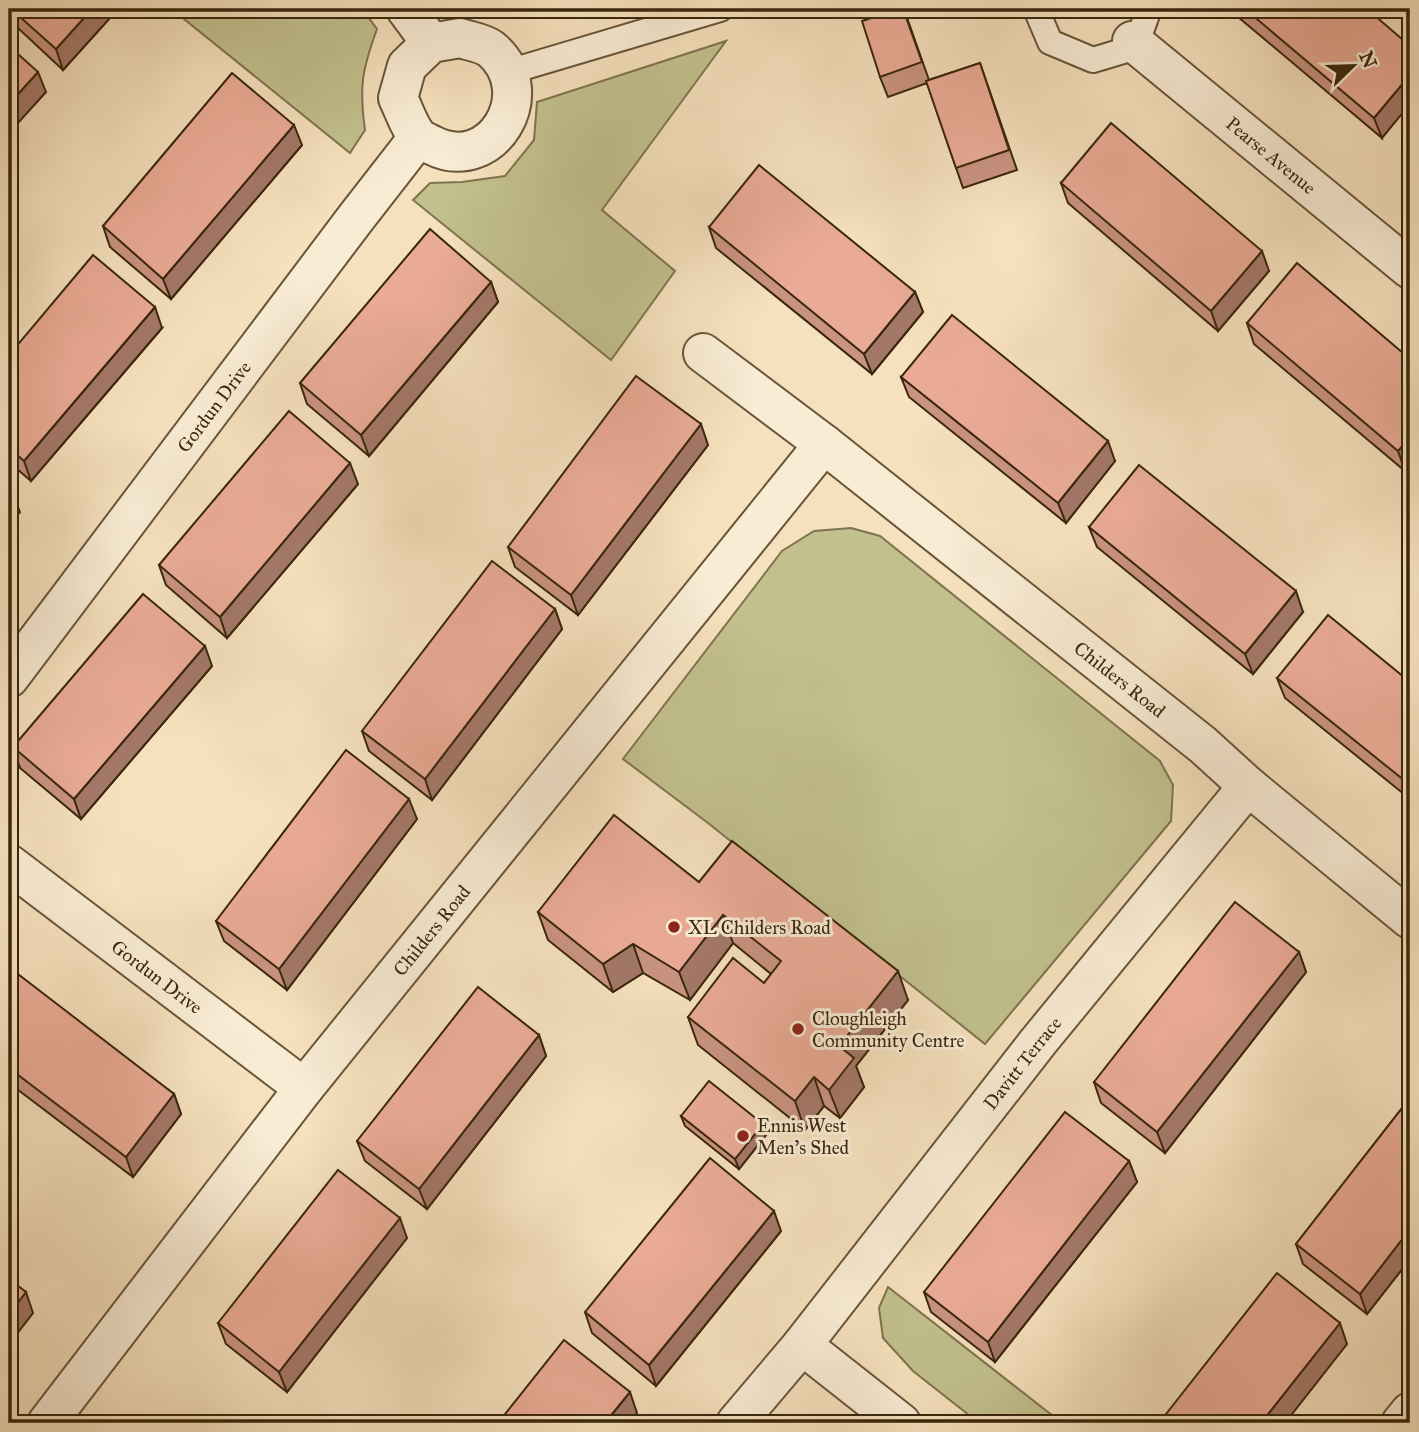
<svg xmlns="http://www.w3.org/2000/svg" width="1419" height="1432" font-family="'IM FELL Great Primer',serif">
	<rect width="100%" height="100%" fill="#f6e1be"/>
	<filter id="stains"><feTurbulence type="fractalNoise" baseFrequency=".00286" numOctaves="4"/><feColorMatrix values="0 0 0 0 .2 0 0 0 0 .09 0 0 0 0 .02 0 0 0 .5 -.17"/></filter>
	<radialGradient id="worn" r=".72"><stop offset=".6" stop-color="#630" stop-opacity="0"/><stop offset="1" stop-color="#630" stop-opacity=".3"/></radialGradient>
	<g fill="#c2c18e" stroke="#7e744d" stroke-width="2">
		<path d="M176,9H362L377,29C362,70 359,87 365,130L350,153L174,11Z"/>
		<polygon points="726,41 602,210 675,271 611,360 413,200 430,183 462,182 505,176 534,140 537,102"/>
		<polygon points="851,528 880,536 1160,761 1173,785 1171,821 985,1044 708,823 623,759 782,551 814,531"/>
		<polygon points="888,1287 1062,1423 979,1423 913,1371 883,1338 879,1308"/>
	</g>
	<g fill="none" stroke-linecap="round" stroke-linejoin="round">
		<g stroke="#685538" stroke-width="28">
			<g id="service">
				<polyline points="1036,9 1050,42 1093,60 1123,51 1140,34 1149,9"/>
				<polyline points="508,72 720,9"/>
			</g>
		</g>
		<g stroke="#685538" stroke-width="42">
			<g id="minor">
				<polyline points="406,9 431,43"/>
				<path d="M460,38C469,41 483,43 491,49C542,92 492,176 432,145C428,143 421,140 418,137C409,127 404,110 398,98L407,66L431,43Z"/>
				<path id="s1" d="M1132,41L1410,269"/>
				<polyline points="703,353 824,444"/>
				<path id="s2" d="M9,678L355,219L418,138"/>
				<path id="s3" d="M9,864L304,1088"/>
				<polyline points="802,1345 901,1423"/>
				<path id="s4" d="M47,1423L304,1088L824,444L1203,745L1248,786L1410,919"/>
				<path id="s5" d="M736,1423L802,1345L1038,1042L1248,786"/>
				<polyline points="1401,1423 1410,1412"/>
			</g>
		</g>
		<use href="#service" stroke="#f9ecd5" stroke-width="24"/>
		<use href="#minor" stroke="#f9ecd5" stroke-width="38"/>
	</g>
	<g fill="#c99381" stroke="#39260c" stroke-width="2">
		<polygon points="11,9 118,9 63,70 19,29"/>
		<polygon points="904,9 929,80 980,63 1017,170 963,188 927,83 888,97 880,77"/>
		<polygon points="1230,9 1367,9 1382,138 1231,11"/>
		<polygon points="1410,137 1410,156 1405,142"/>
		<polygon points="302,145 171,299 110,247 103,226"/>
		<polygon points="1061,183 1269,271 1218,331 1068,203"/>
		<polygon points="709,227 915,292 923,312 872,374 716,248"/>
		<polygon points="491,282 498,302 369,456 307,404 300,383"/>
		<polygon points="1247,323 1410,359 1410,465 1405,471 1254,344"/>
		<polygon points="162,328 31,481 9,462 9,355"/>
		<polygon points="901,377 1115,461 1066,523 909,397"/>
		<polygon points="708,445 578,615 515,567 508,547"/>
		<polygon points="358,484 227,638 166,585 159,565"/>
		<polygon points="1089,527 1303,612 1253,674 1097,547"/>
		<polygon points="555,609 562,629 432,800 369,751 362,731"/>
		<polygon points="212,666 81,819 20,768 13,747"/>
		<polygon points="1277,678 1410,682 1410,799 1285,698"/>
		<polygon points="417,819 287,990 224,941 216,921"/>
		<polygon points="699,882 908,1000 856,1066 864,1087 840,1118 824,1106 805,1130 698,1045 688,1017 764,983 771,974 733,943 690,1000 643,973 613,992 548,940 538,912"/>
		<polygon points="1299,952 1306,972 1165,1153 1101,1103 1094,1082"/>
		<polygon points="9,978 174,1094 181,1114 133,1177 9,1083"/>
		<polygon points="539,1035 546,1056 427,1209 365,1161 357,1141"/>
		<polygon points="1410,1098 1410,1259 1367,1314 1303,1264 1296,1244"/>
		<polygon points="681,1116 766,1135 739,1169 685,1126"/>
		<polygon points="1129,1161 1137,1182 995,1362 931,1312 924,1292"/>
		<polygon points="781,1231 656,1386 592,1333 585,1312"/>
		<polygon points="407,1238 287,1392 226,1344 218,1323"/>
	</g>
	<g fill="#a47869" stroke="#39260c" stroke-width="2">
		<polygon points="92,9 118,9 63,70 56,49"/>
		<polygon points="38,72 46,92 9,133 9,104"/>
		<polygon points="1410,75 1410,104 1382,138 1374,118"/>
		<polygon points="294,125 302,145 171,299 163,279"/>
		<polygon points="1262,251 1269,271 1218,331 1211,311"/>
		<polygon points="491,282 498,302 369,456 361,435"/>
		<polygon points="915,292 923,312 872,374 864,354"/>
		<polygon points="155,307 162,328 31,481 24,461"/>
		<polygon points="701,424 708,445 578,615 571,595"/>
		<polygon points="1410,436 1410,465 1405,471 1398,451"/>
		<polygon points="1108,441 1115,461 1066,523 1058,503"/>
		<polygon points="350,463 358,484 227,638 220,617"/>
		<polygon points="12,492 20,512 9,525 9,496"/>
		<polygon points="1296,591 1303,612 1253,674 1245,654"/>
		<polygon points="555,609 562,629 432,800 425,779"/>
		<polygon points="205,646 212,666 81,819 74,799"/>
		<polygon points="409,799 417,819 287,990 279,969"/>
		<polygon points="723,915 733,943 690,1000 679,972"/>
		<polygon points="633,944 643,973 613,992 603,964"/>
		<polygon points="1299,952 1306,972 1165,1153 1157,1132"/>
		<polygon points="898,971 908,1000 856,1066 864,1087 840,1118 829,1090 839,1046"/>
		<polygon points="539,1035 546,1056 427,1209 419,1189"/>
		<polygon points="814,1077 824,1106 805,1130 795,1101"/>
		<polygon points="174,1094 181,1114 133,1177 126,1157"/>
		<polygon points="763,1124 766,1135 739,1169 735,1159"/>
		<polygon points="1129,1161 1137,1182 995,1362 988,1342"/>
		<polygon points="774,1211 781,1231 656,1386 649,1365"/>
		<polygon points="400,1218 407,1238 287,1392 279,1372"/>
		<polygon points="1410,1229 1410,1259 1367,1314 1360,1294"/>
		<polygon points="26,1292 33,1313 9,1344 9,1314"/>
		<polygon points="1340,1323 1347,1344 1285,1423 1261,1423"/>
		<polygon points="630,1392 637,1413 629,1423 605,1423"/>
	</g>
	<g fill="#eaab96" stroke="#39260c" stroke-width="2">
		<polygon points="11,9 92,9 56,49"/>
		<polygon points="899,9 903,9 922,62 880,77 862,21"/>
		<polygon points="1245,9 1367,9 1410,46 1410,75 1374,118"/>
		<polygon points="9,46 38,72 9,104"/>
		<polygon points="980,63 1009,150 956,168 926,81"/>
		<polygon points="232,73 294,125 163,279 103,226"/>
		<polygon points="1111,123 1262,251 1211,311 1061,183"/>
		<polygon points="1410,137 1410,146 1405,142"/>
		<polygon points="759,165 915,292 864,354 709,227"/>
		<polygon points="430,229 491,282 361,435 300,383"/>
		<polygon points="93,255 155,307 24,461 9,448 9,355"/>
		<polygon points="1297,263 1410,359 1410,436 1398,451 1247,323"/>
		<polygon points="952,315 1108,441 1058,503 901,377"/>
		<polygon points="636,376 701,424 571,595 508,547"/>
		<polygon points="289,411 350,463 220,617 159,565"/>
		<polygon points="1139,465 1296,591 1245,654 1089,527"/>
		<polygon points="492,561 555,609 425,779 362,731"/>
		<polygon points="143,594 205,646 74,799 13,747"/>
		<polygon points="1328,615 1410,682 1410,785 1277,678"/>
		<polygon points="346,750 409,799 279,969 216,921"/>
		<polygon points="614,815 699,882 732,841 898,971 839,1046 854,1058 829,1090 814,1077 795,1101 688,1017 733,958 764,983 781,961 723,915 679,972 633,944 603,964 538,912"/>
		<polygon points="1235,902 1299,952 1157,1132 1094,1082"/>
		<polygon points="14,971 174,1094 126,1157 9,1068 9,978"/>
		<polygon points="478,987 539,1035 419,1189 357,1141"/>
		<polygon points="709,1081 763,1124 735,1159 681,1116"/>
		<polygon points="1410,1098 1410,1229 1360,1294 1296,1244"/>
		<polygon points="1065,1112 1129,1161 988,1342 924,1292"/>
		<polygon points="710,1158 774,1211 649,1365 585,1312"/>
		<polygon points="338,1170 400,1218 279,1372 218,1323"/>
		<polygon points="1277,1273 1340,1323 1261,1423 1159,1423"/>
		<polygon points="9,1279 26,1292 9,1314"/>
		<polygon points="564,1340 630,1392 605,1423 498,1423"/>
	</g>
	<g fill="#8f2418" stroke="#f9ecd5" stroke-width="2.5">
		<circle cx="674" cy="927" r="7"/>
		<circle cx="798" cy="1029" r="7"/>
		<circle cx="743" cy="1136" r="7"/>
	</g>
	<g text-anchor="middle" stroke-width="6" stroke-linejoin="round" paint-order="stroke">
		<g font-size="19" fill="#39260c" stroke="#f9ecd5">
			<text dy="7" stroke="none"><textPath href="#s1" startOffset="180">Pearse Avenue</textPath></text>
			<text dy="7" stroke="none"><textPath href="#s2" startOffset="340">Gordun Drive</textPath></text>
			<text dy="7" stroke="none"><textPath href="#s4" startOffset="1628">Childers Road</textPath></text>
			<text dy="7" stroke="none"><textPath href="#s4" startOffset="625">Childers Road</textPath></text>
			<text dy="7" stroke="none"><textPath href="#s3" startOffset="186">Gordun Drive</textPath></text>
			<text dy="7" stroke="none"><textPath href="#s5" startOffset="460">Davitt Terrace</textPath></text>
		</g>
		<g font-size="19" fill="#39260c" stroke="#f9ecd5" text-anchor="start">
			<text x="688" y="934">XL Childers Road</text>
			<text x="812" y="1025">Cloughleigh<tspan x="812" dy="22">Community Centre</tspan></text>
			<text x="757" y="1132">Ennis West<tspan x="757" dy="22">Men's Shed</tspan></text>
		</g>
	</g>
	<rect width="1419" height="1432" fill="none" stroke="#f6e1be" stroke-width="35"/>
	<rect x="10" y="10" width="1398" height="1411" fill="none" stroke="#39260c" stroke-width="3.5"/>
	<rect x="18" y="18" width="1384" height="1397" fill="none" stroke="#39260c" stroke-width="2"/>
	<g transform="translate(1353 66) rotate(67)" stroke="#f9ecd5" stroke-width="5" paint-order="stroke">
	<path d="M0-5L12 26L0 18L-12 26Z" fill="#39260c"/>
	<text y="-10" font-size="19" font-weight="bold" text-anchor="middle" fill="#39260c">N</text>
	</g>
	<rect width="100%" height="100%" filter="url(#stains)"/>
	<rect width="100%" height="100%" fill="url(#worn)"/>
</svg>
